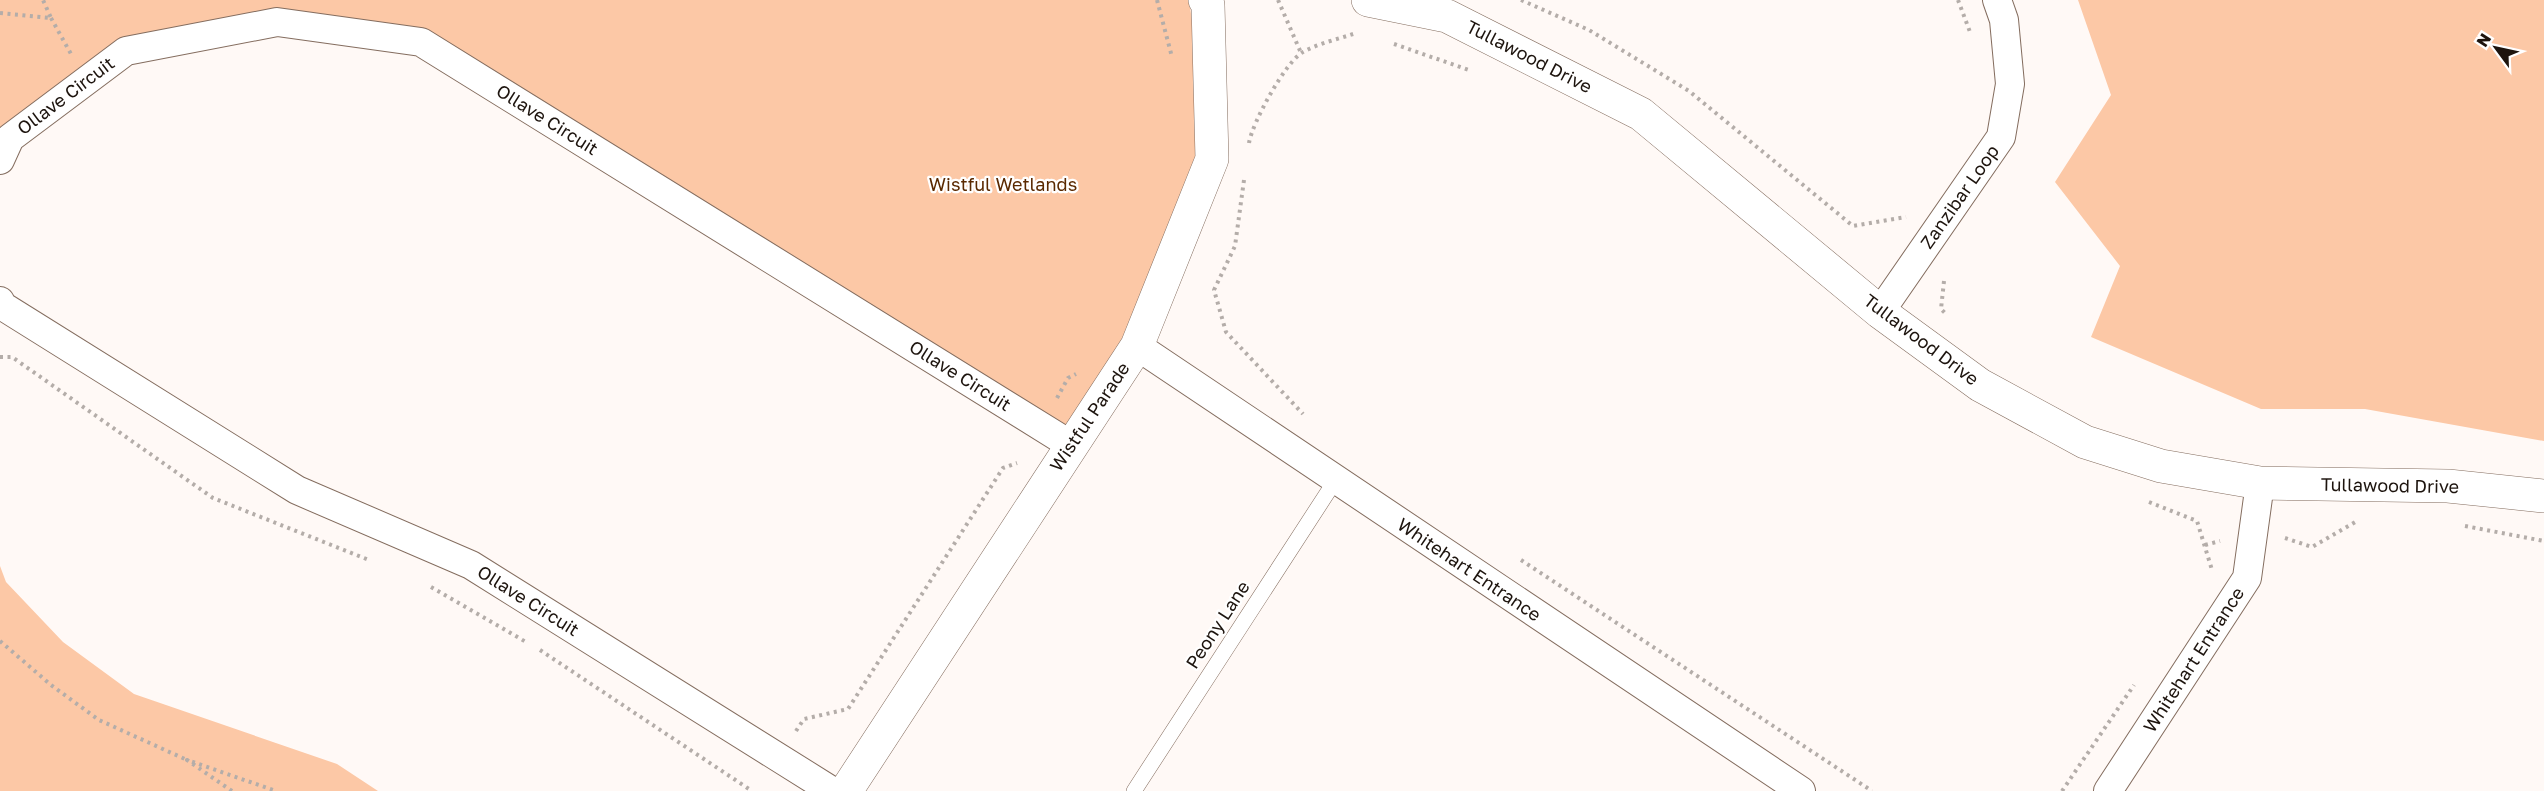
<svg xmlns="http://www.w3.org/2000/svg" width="2544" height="791" font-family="'Golos Text',sans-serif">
	<rect width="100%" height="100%" fill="#fff9f6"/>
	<g fill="#fcc8a6">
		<polygon points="0,0 1189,0 1213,164 1071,444 419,38 277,20 130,49 0,159"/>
		<polygon points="2078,0 2544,0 2544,441 2365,409 2261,409 2091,337 2120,266 2055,182 2111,95"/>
		<polygon points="0,566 6,582 63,642 134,694 337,764 378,791 0,791"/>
	</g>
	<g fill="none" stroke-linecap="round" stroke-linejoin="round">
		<g stroke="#846d5f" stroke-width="16">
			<polyline id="service" points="1134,791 1335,481"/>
		</g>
		<g stroke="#846d5f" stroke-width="30">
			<g id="minor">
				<polyline points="0,160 10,138 126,51 277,22 421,42 1071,445"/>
				<polyline points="0,301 1,305 297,490 471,565 832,791"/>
				<polyline points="1880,312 2001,137 2010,84 2004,20 1997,0"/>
				<polyline points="1137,346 1801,791"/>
				<polyline points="2108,791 2247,578 2260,483"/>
			</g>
		</g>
		<g stroke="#846d5f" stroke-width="34">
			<g id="tertiary">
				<polyline points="1368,0 1447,16 1641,114 1880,312 1980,385 2085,442 2161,466 2260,483 2448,486 2544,496"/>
				<polyline points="846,791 1137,346 1212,159 1208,5 1205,0"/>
			</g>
		</g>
		<g stroke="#b4ada9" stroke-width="4" stroke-dasharray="3 4.5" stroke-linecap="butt">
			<polyline points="1157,0 1172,57"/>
			<polyline points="1278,0 1301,53"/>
			<polyline points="1521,0 1589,30 1689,91 1853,226 1906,217"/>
			<polyline points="1958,0 1970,32"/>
			<polyline points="0,13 51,18 43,0"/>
			<polyline points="51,18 71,54"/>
			<polyline points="1394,44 1469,70"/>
			<path d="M1249,143C1252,123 1286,61 1303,52C1319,43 1339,39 1356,33"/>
			<polyline points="1244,180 1235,246 1214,290 1226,332 1303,414"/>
			<polyline points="1944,281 1941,309 1945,313"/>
			<polyline points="0,357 12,357 213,498 369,560"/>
			<polyline points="1057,398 1068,378 1076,374"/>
			<polyline points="2149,502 2197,521 2212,570"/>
			<polyline points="2465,526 2544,541"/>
			<polyline points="2285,538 2312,547 2357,521"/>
			<polyline points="2205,545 2220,541"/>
			<polyline points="1521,560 1872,791"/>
			<polyline points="431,587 526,642"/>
			<polyline points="0,641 51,685 99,720 187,760"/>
			<polyline points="540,650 752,791"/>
			<polyline points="796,731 804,719 848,709 1003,468 1017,463"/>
			<polyline points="232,791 187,760 276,791"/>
			<polyline points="2062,791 2134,685"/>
		</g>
		<use href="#service" stroke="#fff" stroke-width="15"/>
		<use href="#minor" stroke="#fff" stroke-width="28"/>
		<use href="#tertiary" stroke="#fff" stroke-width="33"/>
	</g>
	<g text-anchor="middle" stroke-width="4.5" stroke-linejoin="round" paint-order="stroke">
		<g font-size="18" fill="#1d140e" stroke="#fff">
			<text transform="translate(1529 57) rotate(27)" y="6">Tullawood Drive</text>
			<text transform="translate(66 96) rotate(-37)" y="6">Ollave Circuit</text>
			<text transform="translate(547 120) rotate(32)" y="6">Ollave Circuit</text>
			<text transform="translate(1960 197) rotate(-55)" y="6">Zanzibar Loop</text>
			<text transform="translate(1921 340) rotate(37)" y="6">Tullawood Drive</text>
			<text transform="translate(960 376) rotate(32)" y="6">Ollave Circuit</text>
			<text transform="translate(1090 417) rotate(-56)" y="6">Wistful Parade</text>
			<text transform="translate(2390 486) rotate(1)" y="6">Tullawood Drive</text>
			<text transform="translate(1469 570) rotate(34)" y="6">Whitehart Entrance</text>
			<text transform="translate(528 601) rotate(32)" y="6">Ollave Circuit</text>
			<text transform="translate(1218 625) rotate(-57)" y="6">Peony Lane</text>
			<text transform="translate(2194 660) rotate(-57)" y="6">Whitehart Entrance</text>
		</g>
		<g font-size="18" fill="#5a2900" stroke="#fff">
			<text x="1003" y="191">Wistful Wetlands</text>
		</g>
	</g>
	<g transform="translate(2496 48) rotate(303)" stroke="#ffffff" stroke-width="4.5" paint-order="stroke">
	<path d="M0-4.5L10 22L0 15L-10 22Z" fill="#1d140e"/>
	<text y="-9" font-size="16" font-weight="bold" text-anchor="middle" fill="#1d140e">N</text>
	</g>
</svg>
